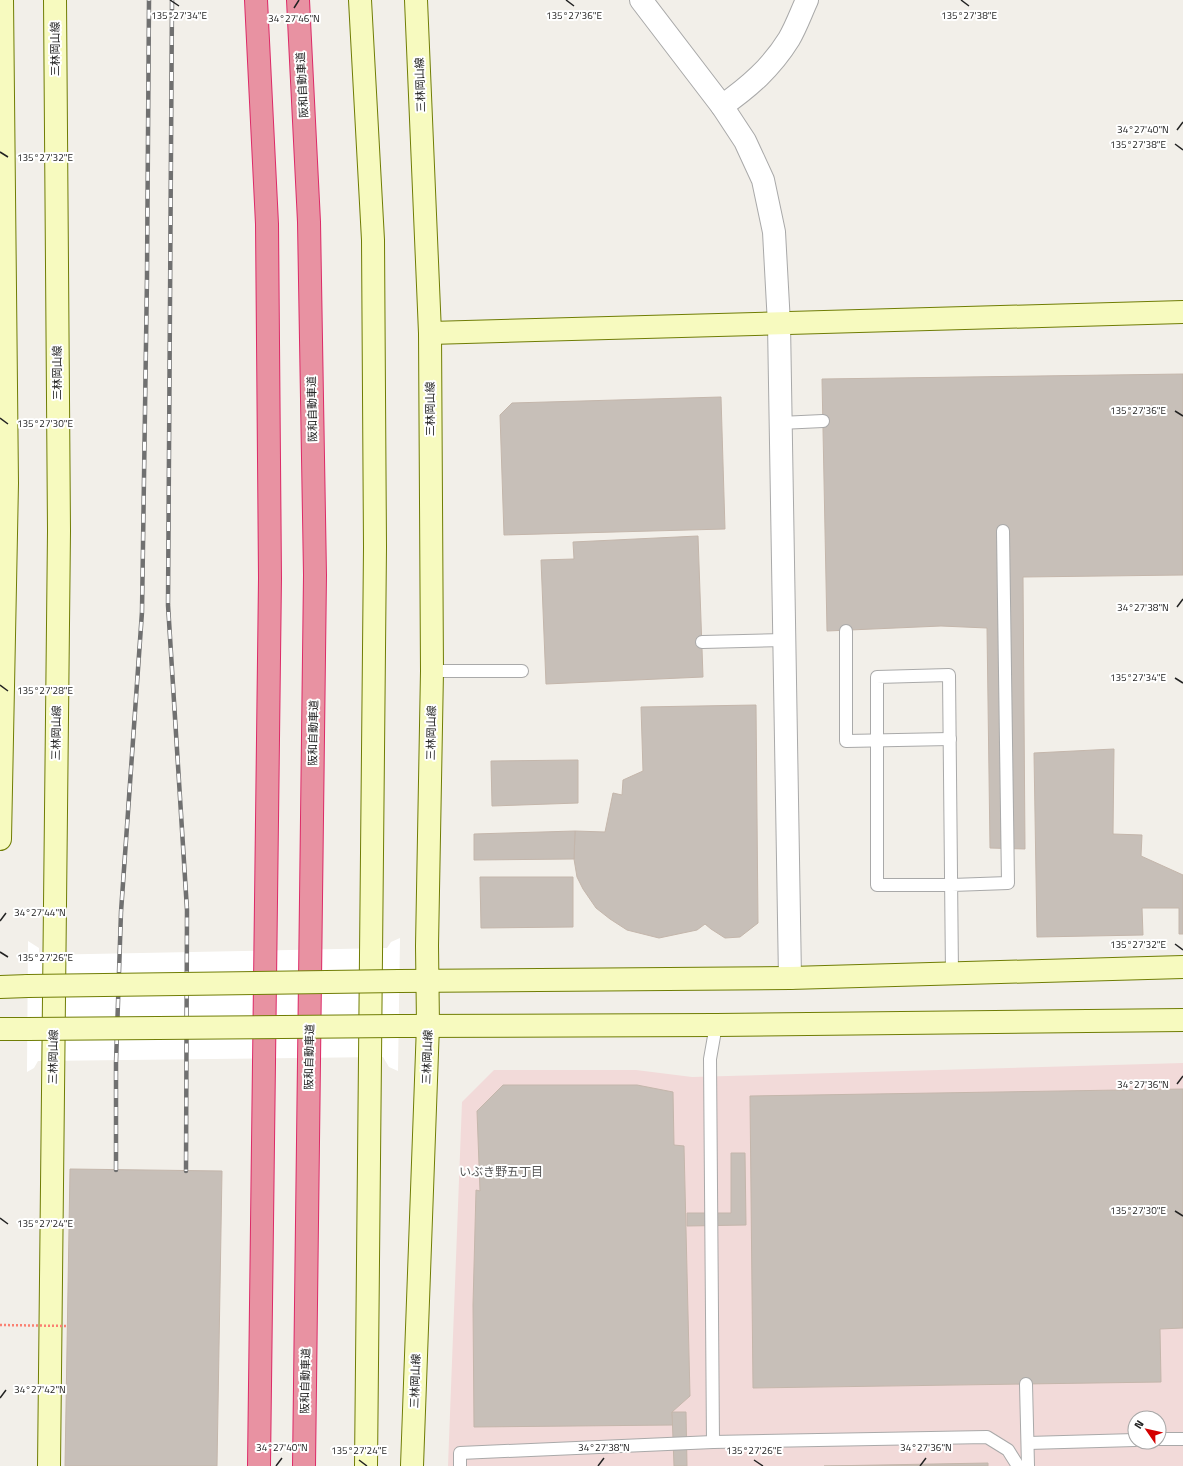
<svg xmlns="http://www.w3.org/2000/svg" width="1183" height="1466" font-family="'Titillium Web','Noto Sans JP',sans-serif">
	<rect width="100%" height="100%" fill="#f2efe9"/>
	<path fill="#f2dad9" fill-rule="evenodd" d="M1183,1063V1466H448L462,1102L494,1070H636L692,1077ZM1135,1418H1159V1442H1135Z"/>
	<polygon fill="#fff" points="400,938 398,1071 389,1067 383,1057 38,1061 34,1068 27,1072 28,941 39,948 39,955 387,948 391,942"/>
	<g fill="#c7bfb8" stroke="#c4b6ab">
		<polygon points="1183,374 1183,575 1023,577 1025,849 990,848 987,628 941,626 827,631 822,379"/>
		<polygon points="721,397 725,529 504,535 500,415 512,403"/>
		<polygon points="698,536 703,677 546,684 541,560 574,559 573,542"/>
		<polygon points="756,705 758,923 740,937 725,938 711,929 705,924 697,930 659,938 627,930 610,919 596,908 583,889 577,877 574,859 575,831 605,832 613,793 622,795 623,780 643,771 641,707"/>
		<polygon points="1114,749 1113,834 1142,835 1141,856 1183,875 1183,934 1179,934 1179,908 1142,908 1143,935 1037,937 1034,753"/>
		<polygon points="578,760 578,803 492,806 491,761"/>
		<polygon points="575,831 574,859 474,860 474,834"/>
		<polygon points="480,877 573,877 573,927 481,928"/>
		<polygon points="503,1085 637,1085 673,1092 674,1145 684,1146 690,1396 672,1412 673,1425 474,1427 473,1305 476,1190 480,1191 477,1111"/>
		<polygon points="1183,1089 1183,1328 1160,1329 1161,1382 753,1388 750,1096"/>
		<polygon points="731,1153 745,1153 746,1225 687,1226 687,1213 731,1213"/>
		<polygon points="70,1169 222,1171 217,1466 65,1466"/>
		<polygon points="672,1412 686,1412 687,1466 674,1466"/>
		<polygon points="988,1463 988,1466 824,1466"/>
	</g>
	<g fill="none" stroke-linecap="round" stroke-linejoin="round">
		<g stroke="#a9a9a9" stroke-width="14">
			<g id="lane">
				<polyline points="780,423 823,421"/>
				<polyline points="846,631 846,741 950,739"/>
				<polyline points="702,642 784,640"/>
				<polyline points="432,671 522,671"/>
				<polyline points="952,974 949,675 877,677 877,885 952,885 1008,883 1003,531"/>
				<polyline points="1026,1384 1028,1466"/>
				<polyline points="1159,1439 1183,1439"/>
				<polyline points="713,1442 710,1059 716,1025"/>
				<polyline points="1028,1443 1135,1440"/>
				<polyline points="460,1466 460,1453 713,1442 987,1437 1008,1450 1018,1466"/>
			</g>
		</g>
		<g stroke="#a9a9a9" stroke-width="24">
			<g id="street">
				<polyline points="641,0 722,106 745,141 763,180 774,232 779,324 790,978"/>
				<path d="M722,106C749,87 771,68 789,39C796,27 801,13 807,0"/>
			</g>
		</g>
		<g stroke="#707d05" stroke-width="24">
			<g id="secondary">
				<polyline points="360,0 373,240 375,547 366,1466"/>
				<polyline points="430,333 1183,312"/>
				<polyline points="0,839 7,483 2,0"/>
				<polyline points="399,981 790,978 1183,967"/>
				<polyline points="0,987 28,986"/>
				<polyline points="398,1026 716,1025 1183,1020"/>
				<polyline points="0,1029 27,1029"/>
				<polyline points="49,1466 59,531 55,0"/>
				<polyline points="412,1466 428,1025 427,946 432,671 430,333 416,0"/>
			</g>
		</g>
		<g stroke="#dc2a67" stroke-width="24">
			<g id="highway">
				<polyline points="256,0 267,224 270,578 259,1466"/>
				<polyline points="298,0 309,222 315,575 304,1466"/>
			</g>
		</g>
		<use href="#lane" stroke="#fff" stroke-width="12"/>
		<use href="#street" stroke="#fff" stroke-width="22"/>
		<use href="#secondary" stroke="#f7fabf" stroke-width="22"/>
		<use href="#highway" stroke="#e892a2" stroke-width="22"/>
		<g stroke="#707070" stroke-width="4.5">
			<g id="rail">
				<polyline points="172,0 168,605 187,910 186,1171"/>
				<polyline points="116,1170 116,1063 121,912 142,612 147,277 149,0"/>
			</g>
		</g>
		<use href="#rail" stroke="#fff" stroke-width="3" stroke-dasharray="9" stroke-linecap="butt"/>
		<g stroke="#707d05" stroke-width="24" stroke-linecap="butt">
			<g id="secondary-bridge">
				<polyline points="28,986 399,981"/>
				<polyline points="27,1029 398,1026"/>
			</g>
		</g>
		<polyline stroke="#fa8072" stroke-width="2.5" stroke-dasharray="2 2" stroke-linecap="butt" points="0,1325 68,1326"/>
		<use href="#secondary-bridge" stroke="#f7fabf" stroke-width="22"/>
	</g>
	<path fill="none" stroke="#222" stroke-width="1.5" d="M170,0L179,6M566,0L574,6M961,0L969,6M294,8L299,0M1177,130L1183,122M1175,144L1183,150M0,152L8,157M1175,411L1183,416M0,418L8,424M1177,607L1183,599M1175,678L1183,683M0,685L8,691M0,921L6,913M1175,944L1183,950M0,952L8,957M1177,1084L1183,1076M1175,1211L1183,1216M0,1218L8,1224M0,1398L6,1390M359,1460L367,1466M754,1460L763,1466M276,1466L282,1458M598,1466L604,1458M920,1466L926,1458"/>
	<g text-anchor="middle" stroke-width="4" stroke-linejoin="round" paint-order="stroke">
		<g font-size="11" fill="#222" stroke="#fff">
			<text transform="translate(55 49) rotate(-90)" y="4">三林岡山線</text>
			<text transform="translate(302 85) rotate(-93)" y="4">阪和自動車道</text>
			<text transform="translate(420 85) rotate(-92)" y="4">三林岡山線</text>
			<text transform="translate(57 373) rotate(-90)" y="4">三林岡山線</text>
			<text transform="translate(312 409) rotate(-91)" y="4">阪和自動車道</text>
			<text transform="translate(430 409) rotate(-90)" y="4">三林岡山線</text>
			<text transform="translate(56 733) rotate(-89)" y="4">三林岡山線</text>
			<text transform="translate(313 733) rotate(-89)" y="4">阪和自動車道</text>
			<text transform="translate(431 733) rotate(-89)" y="4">三林岡山線</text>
			<text transform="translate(53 1057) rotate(-89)" y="4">三林岡山線</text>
			<text transform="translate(309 1057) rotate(-89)" y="4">阪和自動車道</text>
			<text transform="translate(427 1057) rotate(-88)" y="4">三林岡山線</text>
			<text transform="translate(305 1381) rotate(-89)" y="4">阪和自動車道</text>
			<text transform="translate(415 1381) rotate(-88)" y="4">三林岡山線</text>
		</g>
		<g font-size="12" fill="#555" stroke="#fff">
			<text x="501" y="1176">いぶき野五丁目</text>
		</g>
	</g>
	<g font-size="10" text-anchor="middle" fill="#222" stroke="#fff" stroke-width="4" stroke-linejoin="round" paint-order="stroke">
		<text x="179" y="19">135°27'34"E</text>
		<text x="574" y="19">135°27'36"E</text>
		<text x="969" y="19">135°27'38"E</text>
		<text x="294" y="22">34°27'46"N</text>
		<text x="1143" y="133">34°27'40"N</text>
		<text x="1138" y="148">135°27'38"E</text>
		<text x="45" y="161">135°27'32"E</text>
		<text x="1138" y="414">135°27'36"E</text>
		<text x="45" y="427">135°27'30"E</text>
		<text x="1143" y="611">34°27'38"N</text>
		<text x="1138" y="681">135°27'34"E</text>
		<text x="45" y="694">135°27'28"E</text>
		<text x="40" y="916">34°27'44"N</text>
		<text x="1138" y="948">135°27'32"E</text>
		<text x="45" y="961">135°27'26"E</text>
		<text x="1143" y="1088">34°27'36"N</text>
		<text x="1138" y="1214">135°27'30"E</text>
		<text x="45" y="1227">135°27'24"E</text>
		<text x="40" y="1393">34°27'42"N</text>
		<text x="282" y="1451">34°27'40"N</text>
		<text x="604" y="1451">34°27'38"N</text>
		<text x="926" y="1451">34°27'36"N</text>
		<text x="359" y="1454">135°27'24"E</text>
		<text x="754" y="1454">135°27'26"E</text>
	</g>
	<g transform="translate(1147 1430) rotate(304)"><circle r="19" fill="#ffffff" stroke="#a7a7a7"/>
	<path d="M0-3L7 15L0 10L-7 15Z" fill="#d40000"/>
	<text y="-6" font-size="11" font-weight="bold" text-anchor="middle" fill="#222222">N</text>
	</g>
</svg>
